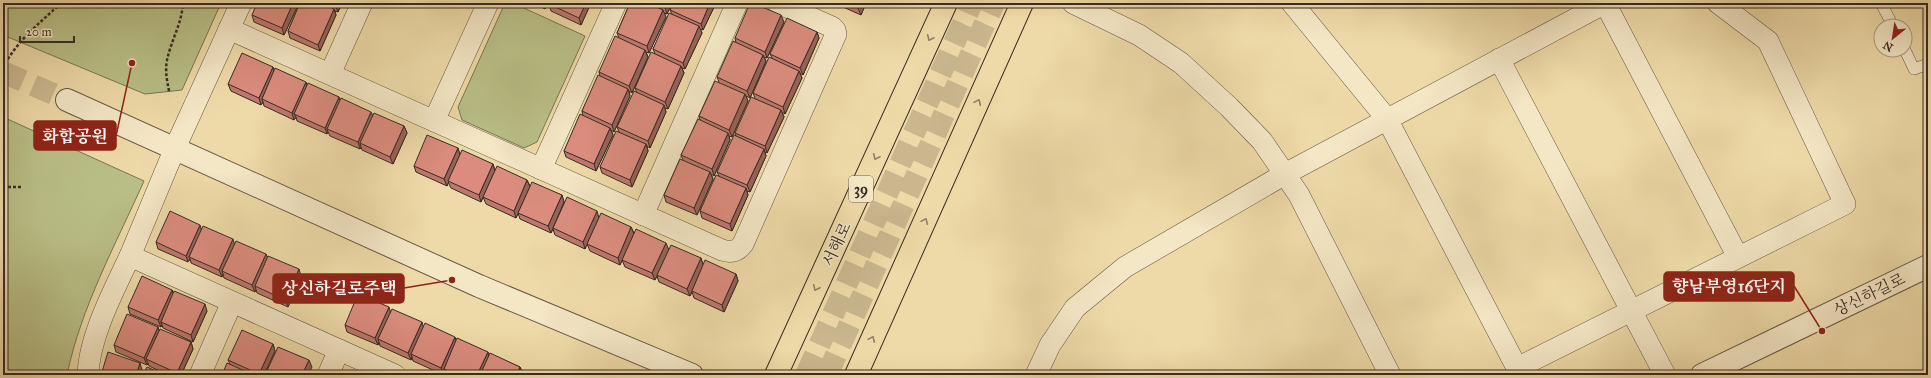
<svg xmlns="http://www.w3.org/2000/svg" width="1931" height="378" font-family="'IM FELL Great Primer','Noto Serif KR',serif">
	<rect width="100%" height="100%" fill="#eedaa8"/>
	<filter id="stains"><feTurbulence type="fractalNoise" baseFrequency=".005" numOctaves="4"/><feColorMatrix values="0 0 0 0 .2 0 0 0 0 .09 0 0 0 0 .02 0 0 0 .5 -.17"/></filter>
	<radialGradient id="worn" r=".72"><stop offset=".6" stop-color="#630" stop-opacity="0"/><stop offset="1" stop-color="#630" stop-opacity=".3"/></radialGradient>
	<g fill="#b9bf87" stroke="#787556">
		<polygon points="3,3 221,3 182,90 145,94 3,35"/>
		<polygon points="505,3 513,3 585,36 537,142 524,148 462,120 458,107"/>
		<path d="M3,117L144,181C116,244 81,307 67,375H3Z"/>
	</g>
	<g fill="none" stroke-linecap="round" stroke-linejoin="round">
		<polyline stroke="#cab78e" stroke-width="22" stroke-dasharray="22 11" stroke-linecap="butt" points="3,72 67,100"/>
		<g stroke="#cab78e" stroke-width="22" stroke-dasharray="22 11" stroke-linecap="butt">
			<polyline points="806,375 972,3"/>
			<polyline points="827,375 994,3"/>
		</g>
		<g stroke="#665745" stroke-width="12">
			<g id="service">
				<polyline points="1881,3 1893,26"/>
				<polyline points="1905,50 1914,69 1928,64"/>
			</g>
		</g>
		<g stroke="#665745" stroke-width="22">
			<g id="minor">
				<polyline points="1073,3 1139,35 1181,63 1229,107 1262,141 1299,195 1390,375"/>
				<polyline points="1292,3 1387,119 1517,368 1845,204 1768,41 1718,3"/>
				<polyline points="1605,3 1738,257"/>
				<path d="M229,29L722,250C731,253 737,252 743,244L836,34L835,30L832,27L778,3"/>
				<polyline points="1499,59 1665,375"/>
				<polyline points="330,74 362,3"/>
				<polyline points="434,121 488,3"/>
				<polyline points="541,169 616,3"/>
				<polyline points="643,215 737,3"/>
				<polyline points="130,256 175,148 241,3"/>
				<path d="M88,375C89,337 114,290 130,256L395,375"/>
				<polyline points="200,375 232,302"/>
				<polyline points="328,375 339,350"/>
				<polyline points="1036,375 1050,345 1075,308 1125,267 1285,174 1605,3"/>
			</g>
		</g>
		<g stroke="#665745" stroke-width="24">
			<g id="tertiary">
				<polyline points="67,100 479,286 692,375"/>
				<polyline points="1702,375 1928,266"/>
			</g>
		</g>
		<g stroke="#382b24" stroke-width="24">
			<g id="primary">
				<polyline points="776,375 946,3"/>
				<polyline points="856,375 1022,3"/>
			</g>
		</g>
		<g stroke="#382b24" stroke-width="2.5" stroke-dasharray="3 2" stroke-linecap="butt">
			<path d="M3,68C17,40 39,24 61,3"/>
			<path d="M169,91C167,81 165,71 167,60C171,41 182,23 183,3"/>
			<polyline points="3,187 23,187"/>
		</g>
		<use href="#service" stroke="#f4e7c6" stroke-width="11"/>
		<use href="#minor" stroke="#f4e7c6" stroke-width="21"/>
		<use href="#tertiary" stroke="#f4e7c6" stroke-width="22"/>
		<use href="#primary" stroke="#eedaa8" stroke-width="22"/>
	</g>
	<g fill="#bc786c" stroke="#382b24">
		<polygon points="299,3 284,35 254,22 252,15"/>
		<polygon points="300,3 342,3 338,12 335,11 336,15 320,51 290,38 288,31"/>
		<polygon points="533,3 548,3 545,9"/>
		<polygon points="549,3 591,3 581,25 551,11 549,4"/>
		<polygon points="630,3 672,3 667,14 664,13 666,17 649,53 646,52 648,57 632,93 629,91 630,96 614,132 611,130 613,135 596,171 566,157 564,151 583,116 582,111 600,76 599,72 619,38 617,33"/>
		<polygon points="674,3 716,3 703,30 700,29 702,33 685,69 682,68 684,73 668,109 665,108 666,112 650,148 647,146 648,151 632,187 602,173 600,167 619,132 617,127 637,93 635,88 655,54 653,49 672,14 670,10"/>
		<polygon points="834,3 866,3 861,15"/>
		<polygon points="784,22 767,58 764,57 766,61 750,98 746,96 748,101 732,137 729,136 730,140 714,176 711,174 713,179 697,215 666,202 664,195 683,160 681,155 700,120 699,116 719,82 717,77 736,43 735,38"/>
		<polygon points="817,32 819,38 803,75 800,73 802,78 785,114 782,112 784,117 767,153 765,152 766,156 750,192 747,191 748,195 732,231 702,218 700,211 719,176 717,172 736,137 735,133 755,98 753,93 772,58 770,54"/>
		<polygon points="273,67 274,71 307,86 339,97 340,100 373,115 404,126 407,133 393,164 362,150 361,147 360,149 330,136 328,132 327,134 297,121 296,117 294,120 264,106 263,102 261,105 231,91 228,84"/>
		<polygon points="458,148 460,155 493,164 495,171 527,180 530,186 562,195 564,202 599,218 631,227 634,233 669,249 701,258 703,265 736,274 738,281 724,312 694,298 692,292 690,296 659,282 657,276 655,280 625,267 622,260 620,265 590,251 587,244 585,249 555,235 553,229 551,233 520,219 518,213 516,218 486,204 483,197 481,202 451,188 448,182 447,186 416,172 414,166"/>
		<polygon points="201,229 267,258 301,276 288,307 257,293 256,290 255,292 224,278 223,274 222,277 191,263 190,259 188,262 158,249 156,242"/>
		<polygon points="172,290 173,293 207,311 193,342 163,328 162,325 161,327 130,314 128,307"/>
		<polygon points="390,312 489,355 520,367 523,373 522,375 446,375 445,372 444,375 413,361 412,357 411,360 380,346 379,342 378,345 347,332 345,325"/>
		<polygon points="158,327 159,331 191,342 193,349 181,375 168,375 149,366 148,363 147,365 116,352 114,345"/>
		<polygon points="273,344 275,351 264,375 222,375 230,364 228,360"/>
	</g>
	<g fill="#996258" stroke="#382b24">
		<polygon points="293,3 299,3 284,35 282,28"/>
		<polygon points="336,3 342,3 338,12 335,5"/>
		<polygon points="543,3 548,3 545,9"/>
		<polygon points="586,3 591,3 581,25 579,18"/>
		<polygon points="667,3 672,3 667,14 665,7"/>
		<polygon points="710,3 716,3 703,30 701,24"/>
		<polygon points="861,3 866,3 861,15 858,8"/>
		<polygon points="334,9 336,15 320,51 318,45"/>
		<polygon points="663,10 666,17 649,53 647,46"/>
		<polygon points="781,15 784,22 767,58 765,52"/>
		<polygon points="699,26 702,33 685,69 683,63"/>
		<polygon points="817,32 819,38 803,75 800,68"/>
		<polygon points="645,50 648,57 632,93 629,86"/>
		<polygon points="763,55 766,61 750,98 747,91"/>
		<polygon points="681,66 684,73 668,109 665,102"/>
		<polygon points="273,67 275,74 262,99 263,102 261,105 259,98"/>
		<polygon points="799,71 802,78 785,114 783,107"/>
		<polygon points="306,82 308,89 294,114 296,117 294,120 292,113"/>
		<polygon points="628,89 630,96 614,132 612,125"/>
		<polygon points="745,94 748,101 732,137 729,130"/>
		<polygon points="339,97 341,104 327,129 328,132 327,134 325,128"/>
		<polygon points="664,105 666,112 650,148 648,141"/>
		<polygon points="781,110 784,117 767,153 765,146"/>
		<polygon points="371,112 374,118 360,143 361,147 360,149 358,142"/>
		<polygon points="404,126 407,133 393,164 390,157"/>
		<polygon points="610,128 613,135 596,171 594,164"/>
		<polygon points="728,133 730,140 714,176 712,169"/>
		<polygon points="646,144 648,151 632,187 630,180"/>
		<polygon points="458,148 460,155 447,186 444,179"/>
		<polygon points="764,149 766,156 750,192 747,185"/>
		<polygon points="493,164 495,171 481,202 479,195"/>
		<polygon points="710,172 713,179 697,215 694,208"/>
		<polygon points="527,180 530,187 516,218 514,211"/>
		<polygon points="746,188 748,195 732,231 730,224"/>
		<polygon points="562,195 564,202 551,233 548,226"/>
		<polygon points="597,211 599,218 585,249 583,242"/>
		<polygon points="200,225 202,232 189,257 190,259 188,262 186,256"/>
		<polygon points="631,227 634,234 620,265 618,258"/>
		<polygon points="233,239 235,246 222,271 223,274 222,277 219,270"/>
		<polygon points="666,243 669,250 655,280 652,273"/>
		<polygon points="266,254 269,261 255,286 256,290 255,292 252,285"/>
		<polygon points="701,258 703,265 690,296 687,289"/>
		<polygon points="299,269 301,276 288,307 285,300"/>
		<polygon points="736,274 738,281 724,312 722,305"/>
		<polygon points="172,290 174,296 161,322 162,325 161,327 158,320"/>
		<polygon points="205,304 207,311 193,342 191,335"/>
		<polygon points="389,307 391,314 378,339 379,342 378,345 375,338"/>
		<polygon points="422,322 424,329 411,354 412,357 411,360 408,353"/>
		<polygon points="158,327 160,334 146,359 148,363 147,365 144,358"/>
		<polygon points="455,337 457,344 444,369 445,372 444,375 441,368"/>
		<polygon points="191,342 193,349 181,375 177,375 177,373"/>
		<polygon points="273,344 275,351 264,375 260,375 259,374"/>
		<polygon points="488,352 490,359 483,375 477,375"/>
		<polygon points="309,360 312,367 308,375 302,375"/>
		<polygon points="140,363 142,370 141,375 136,375"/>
		<polygon points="520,367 523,373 522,375 516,375"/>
	</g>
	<g fill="#db8c7e" stroke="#382b24">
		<polygon points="257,3 293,3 282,28 252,15"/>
		<polygon points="300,3 322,3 334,9 318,45 288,31"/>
		<polygon points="330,3 336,3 335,5"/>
		<polygon points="549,3 586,3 579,18 549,4"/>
		<polygon points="630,3 647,3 663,10 647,46 617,33"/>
		<polygon points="655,3 667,3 665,7"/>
		<polygon points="674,3 710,3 701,24 670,10"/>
		<polygon points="750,3 753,3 781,15 765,52 735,38"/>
		<polygon points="847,3 861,3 858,8"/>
		<polygon points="669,13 699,26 683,63 653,49"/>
		<polygon points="787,18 817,32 800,68 770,54"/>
		<polygon points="615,36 645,50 629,86 599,72"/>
		<polygon points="733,41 763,55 747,91 717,77"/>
		<polygon points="651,52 681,66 665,102 635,88"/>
		<polygon points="242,53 273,67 259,98 228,84"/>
		<polygon points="769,57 799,71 783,107 753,93"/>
		<polygon points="275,68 306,82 292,113 262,99"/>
		<polygon points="598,75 628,89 612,125 582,111"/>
		<polygon points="715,81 745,94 729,130 699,116"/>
		<polygon points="308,83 339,97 325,128 294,114"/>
		<polygon points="634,91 664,105 648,141 617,127"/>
		<polygon points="751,97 781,110 765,146 735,133"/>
		<polygon points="341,98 371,112 358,142 327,129"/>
		<polygon points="374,113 404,126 390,157 360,143"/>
		<polygon points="580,114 610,128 594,164 564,151"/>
		<polygon points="698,119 728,133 712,169 681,155"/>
		<polygon points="616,131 646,144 630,180 600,167"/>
		<polygon points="427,135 458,148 444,179 414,166"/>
		<polygon points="734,135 764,149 747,185 717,172"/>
		<polygon points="462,150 493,164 479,195 448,181"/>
		<polygon points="680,159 710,172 694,208 664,195"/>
		<polygon points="497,166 527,180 514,211 483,197"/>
		<polygon points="716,175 746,188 730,224 700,211"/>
		<polygon points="532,182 562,195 548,226 518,213"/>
		<polygon points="567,197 597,211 583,242 553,228"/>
		<polygon points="170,211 200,225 186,256 156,242"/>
		<polygon points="601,213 631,227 618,258 587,244"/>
		<polygon points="203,226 233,239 219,270 189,257"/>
		<polygon points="636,229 666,243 652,273 622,260"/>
		<polygon points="236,241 266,254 252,285 222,271"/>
		<polygon points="671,245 701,258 687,289 657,275"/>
		<polygon points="268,256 299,269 285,300 255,286"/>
		<polygon points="705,260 736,274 722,305 692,291"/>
		<polygon points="142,276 172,290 158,320 128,307"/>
		<polygon points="174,291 205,304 191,335 161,322"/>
		<polygon points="358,294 389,307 375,338 345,325"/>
		<polygon points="392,309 422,322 408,353 378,339"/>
		<polygon points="127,314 158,327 144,358 114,345"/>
		<polygon points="425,323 455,337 441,368 411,354"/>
		<polygon points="160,329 191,342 177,373 146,359"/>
		<polygon points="242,330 273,344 259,374 228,360"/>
		<polygon points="457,338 488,352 477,375 457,375 444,369"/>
		<polygon points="278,347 309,360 302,375 265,375"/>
		<polygon points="108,352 140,363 136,375 101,375"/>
		<polygon points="490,353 520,367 516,375 480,375"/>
		<polygon points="227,363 254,375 222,375"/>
		<polygon points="147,367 165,375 143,375"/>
		<polygon points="355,372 361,375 353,375"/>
	</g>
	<defs><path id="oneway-chevron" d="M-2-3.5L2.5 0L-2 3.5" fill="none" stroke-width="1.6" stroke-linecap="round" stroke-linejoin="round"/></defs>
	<g stroke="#938266">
		<use href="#oneway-chevron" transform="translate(930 38) rotate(115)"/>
		<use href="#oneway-chevron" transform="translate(978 102) rotate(-66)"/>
		<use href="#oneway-chevron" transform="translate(876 157) rotate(115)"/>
		<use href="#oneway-chevron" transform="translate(925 221) rotate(-66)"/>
		<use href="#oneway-chevron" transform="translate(816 288) rotate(115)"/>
		<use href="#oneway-chevron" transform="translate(872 339) rotate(-66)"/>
	</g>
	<g text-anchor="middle" stroke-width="3" stroke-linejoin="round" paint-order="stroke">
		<rect fill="#f4e7c6" stroke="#706355" stroke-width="1" x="849" y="176" width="24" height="26" rx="3"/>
		<g font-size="15" font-weight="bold" fill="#382b24">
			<text x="861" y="194">39</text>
		</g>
		<g font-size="16" fill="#382b24" stroke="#f4e7c6">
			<text transform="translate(836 244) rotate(-65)" y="6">서해로</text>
			<text transform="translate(1869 294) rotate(-26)" y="6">상신하길로</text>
		</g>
	</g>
	<path fill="none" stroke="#8f2418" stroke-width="1.5" d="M132 63L116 136M1822 331L1794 286M452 280L404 288"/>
	<g fill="#8f2418" stroke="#f4e7c6" stroke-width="1.5">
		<circle cx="132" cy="63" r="4"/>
		<circle cx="1822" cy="331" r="4"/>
		<circle cx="452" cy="280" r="4"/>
	</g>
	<g fill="#8f2418" stroke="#8f2418" stroke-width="1.5">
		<rect x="34" y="121" width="82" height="29" rx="4"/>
		<rect x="1664" y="272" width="130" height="29" rx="4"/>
		<rect x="273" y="274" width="131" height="29" rx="4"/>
	</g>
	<g font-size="17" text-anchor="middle" font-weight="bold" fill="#fff">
		<text x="75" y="142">화합공원</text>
		<text x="1729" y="292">향남부영16단지</text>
		<text x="339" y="294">상신하길로주택</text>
	</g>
	<rect width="1931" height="378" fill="none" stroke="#eedaa8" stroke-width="16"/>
	<rect x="4" y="4" width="1923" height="370" fill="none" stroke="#382b24" stroke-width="2"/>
	<rect x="8" y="8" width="1915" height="362" fill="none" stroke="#382b24"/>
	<g transform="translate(1893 38) rotate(210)"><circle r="19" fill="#f4e7c6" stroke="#a99c85"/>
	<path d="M0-3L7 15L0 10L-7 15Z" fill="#8f2418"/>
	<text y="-6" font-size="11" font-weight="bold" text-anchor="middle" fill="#382b24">N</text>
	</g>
	<path d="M20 36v6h54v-6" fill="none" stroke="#382b24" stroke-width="2"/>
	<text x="26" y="36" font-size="12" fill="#382b24" stroke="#f4e7c6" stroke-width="3" paint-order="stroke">20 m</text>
	<rect width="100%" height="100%" filter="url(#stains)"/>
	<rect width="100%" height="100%" fill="url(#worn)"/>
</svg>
